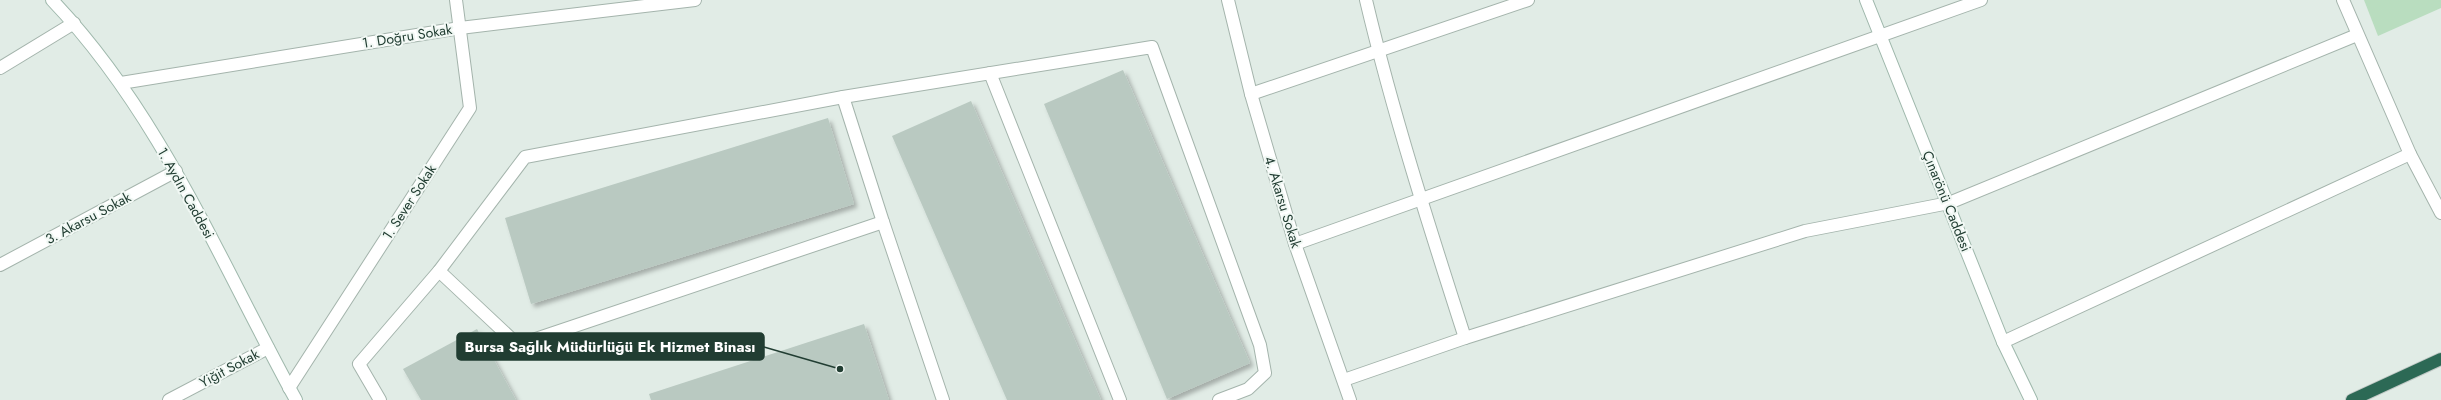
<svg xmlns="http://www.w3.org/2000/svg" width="2441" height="400" font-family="Jost,sans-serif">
	<defs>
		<filter id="shadow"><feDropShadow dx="3.5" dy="3.5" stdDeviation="2" flood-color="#0004"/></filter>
	</defs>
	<rect width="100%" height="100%" fill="#e1ece6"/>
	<polygon fill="#b9ddbf" points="2364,0 2441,0 2441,8 2378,36"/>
	<g fill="#b9c9c1" filter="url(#shadow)">
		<polygon points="1123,70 1250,363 1167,399 1044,104"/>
		<polygon points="971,101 1101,400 1007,400 892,136"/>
		<polygon points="828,118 854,204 531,304 505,218"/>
		<polygon points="864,324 889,400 651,400 649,394"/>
		<polygon points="477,329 516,400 421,400 403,369"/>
	</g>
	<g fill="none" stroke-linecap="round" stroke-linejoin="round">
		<g stroke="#a4b4ac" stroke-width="14">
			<g id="lane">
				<polyline points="990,73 1120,400"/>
				<polyline points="843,97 883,222"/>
				<polyline points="439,271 518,345 883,222 943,400"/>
				<polyline points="380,400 359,364 439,271 525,157 843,97 1152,47 1260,345 1265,373 1248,389 1219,400"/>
			</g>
		</g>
		<g stroke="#a4b4ac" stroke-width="14">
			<g id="street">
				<polyline points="1228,0 1251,94 1295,244 1350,400"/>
				<path d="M1366,0C1393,114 1429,226 1465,338"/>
				<polyline points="2343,0 2410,154 2441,213"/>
				<polyline points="0,68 74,23"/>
				<polyline points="121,83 460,28 695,0"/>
				<polyline points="1251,94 1528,0"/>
				<polyline points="1295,244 1981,0"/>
				<polyline points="0,265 176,171"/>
				<polyline points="2003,342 2410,154"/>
				<polyline points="1344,380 1465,338 1805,231 1949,203 2357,35"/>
				<polyline points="289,388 470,108 456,0"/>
				<polyline points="169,400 268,348"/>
			</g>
		</g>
		<g stroke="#9fb8ac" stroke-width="14">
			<g id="secondary">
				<path d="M52,0C161,114 221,264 296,400"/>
				<polyline points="1866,0 2003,342 2031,400"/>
			</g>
		</g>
		<g stroke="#c1c9c6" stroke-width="14">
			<polyline id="highway" points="2352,400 2441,359"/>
		</g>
		<use href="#lane" stroke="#fff" stroke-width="12"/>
		<use href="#street" stroke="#fff" stroke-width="12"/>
		<use href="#secondary" stroke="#fff" stroke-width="12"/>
		<use href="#highway" stroke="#2c6955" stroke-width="12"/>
	</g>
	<g text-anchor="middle" stroke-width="4" stroke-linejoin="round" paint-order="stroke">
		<g font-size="14" fill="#213d32" stroke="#f1f8f4">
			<text transform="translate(407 36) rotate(-9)" y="5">1. Doğru Sokak</text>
			<text transform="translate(186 193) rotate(61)" y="5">1. Aydın Caddesi</text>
			<text transform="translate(1947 201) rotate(68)" y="5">Çınarönü Caddesi</text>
			<text transform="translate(409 202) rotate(-57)" y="5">1. Sever Sokak</text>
			<text transform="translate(1283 202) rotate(73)" y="5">4. Akarsu Sokak</text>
			<text transform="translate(88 218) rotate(-28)" y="5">3. Akarsu Sokak</text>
			<text transform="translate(229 368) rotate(-28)" y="5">Yiğit Sokak</text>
		</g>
	</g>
	<path fill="none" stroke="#213d32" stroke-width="1.5" d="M840 369L764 347"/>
	<circle fill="#213d32" stroke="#f1f8f4" stroke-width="1.5" cx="840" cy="369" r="4"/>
	<rect fill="#213d32" stroke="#213d32" stroke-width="1.5" x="457" y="333" width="307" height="27" rx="4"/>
	<g font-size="15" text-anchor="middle" font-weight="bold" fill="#fff">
		<text x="610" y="352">Bursa Sağlık Müdürlüğü Ek Hizmet Binası</text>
	</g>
</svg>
